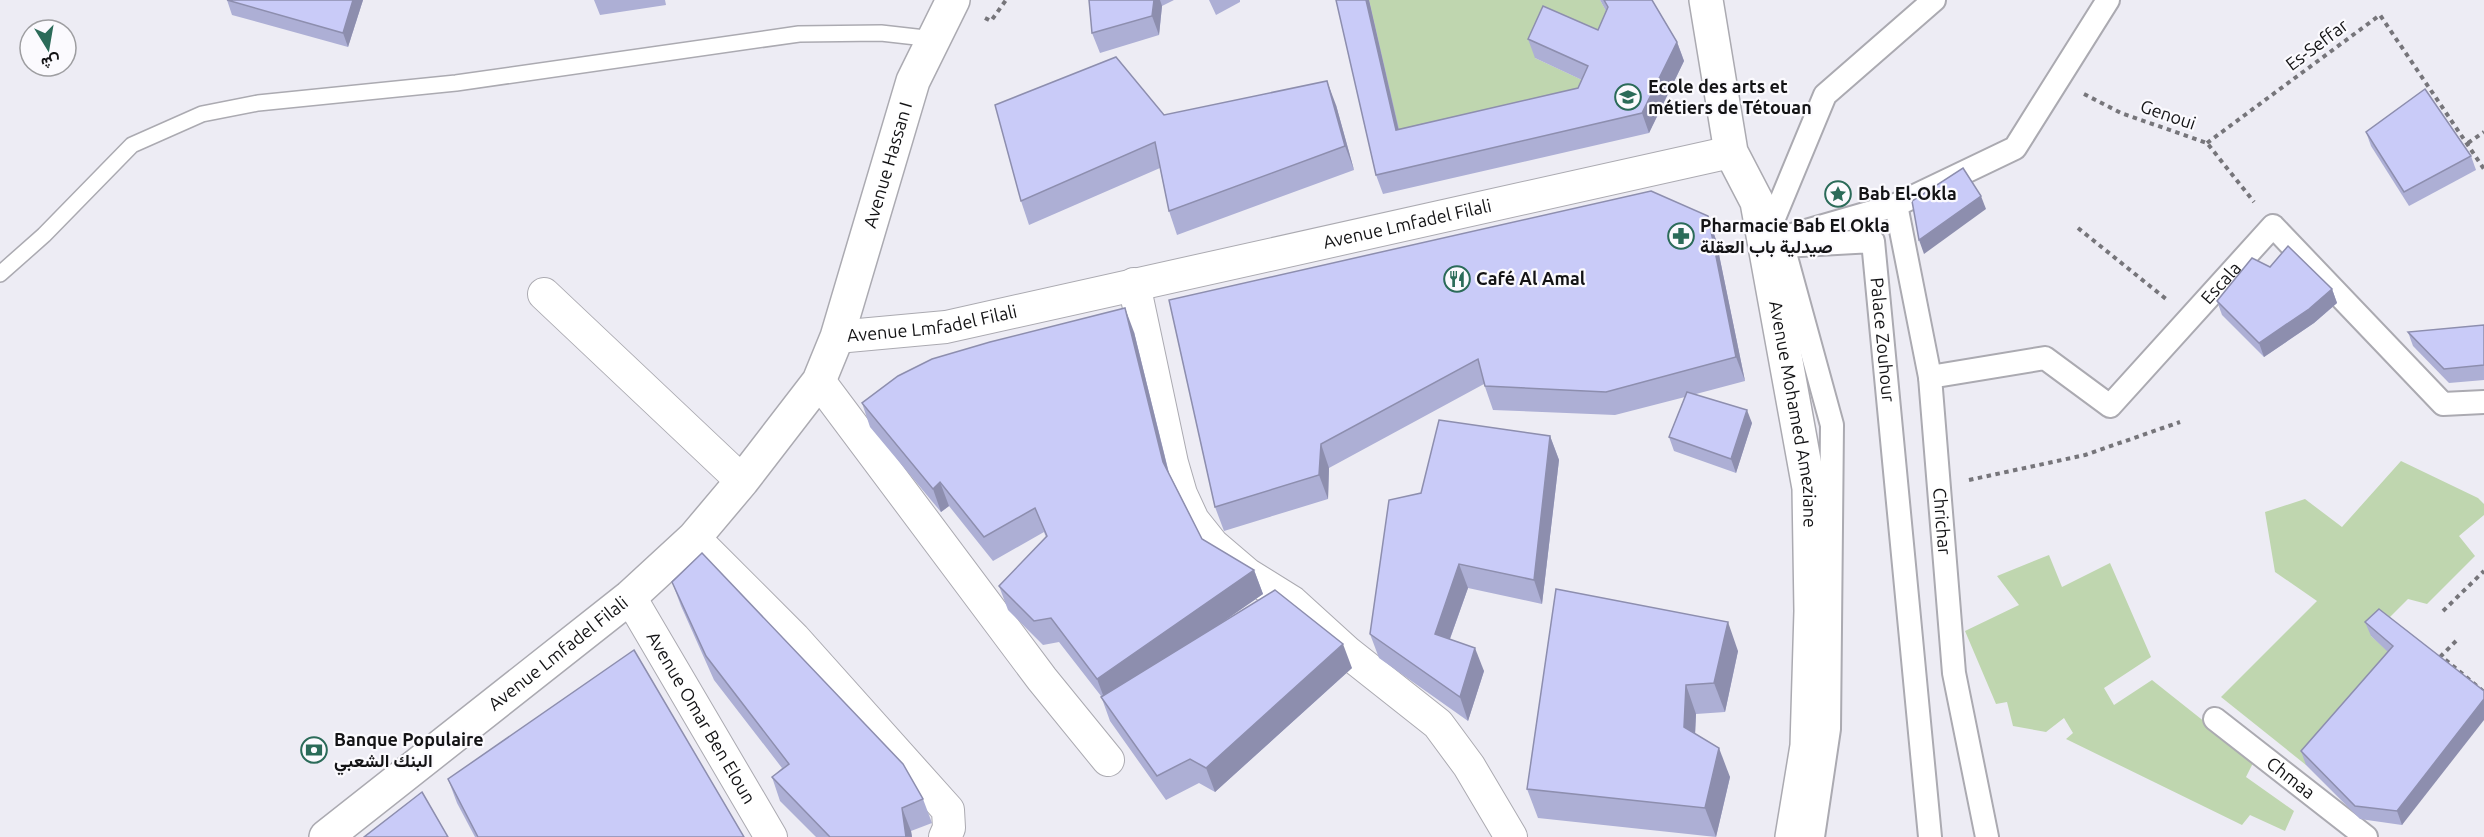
<svg xmlns="http://www.w3.org/2000/svg" width="2484" height="837" font-family="Ubuntu,Vazirmatn,sans-serif">
	<rect width="100%" height="100%" fill="#edecf4"/>
	<g fill="#bfd6af">
		<polygon points="1369,0 1600,0 1615,27 1535,58 1595,86 1403,149"/>
		<polygon points="2401,461 2478,498 2484,504 2484,515 2459,536 2475,556 2427,604 2408,599 2371,636 2398,660 2306,765 2221,697 2317,601 2275,572 2265,512 2305,499 2342,527"/>
		<polygon points="2049,555 2062,587 2110,563 2151,657 2104,688 2114,705 2152,680 2254,761 2246,777 2294,811 2285,831 2250,815 2242,825 2066,739 2073,733 2064,718 2046,732 2013,726 2007,702 1996,704 1965,631 2019,605 1997,576"/>
	</g>
	<g fill="none" stroke-linecap="round" stroke-linejoin="round">
		<g stroke="#abaab1" stroke-width="18">
			<polyline id="service" points="0,274 44,235 132,145 202,114 258,103 456,83 799,34 881,33 934,39"/>
		</g>
		<g stroke="#abaab1" stroke-width="26">
			<g id="pedestrian">
				<path id="s1" d="M1896,205L1930,377L1954,673L1987,837"/>
				<polyline points="1785,237 1896,205 2015,148 2108,0"/>
				<polyline points="1764,242 1825,95 1934,0"/>
				<path id="s2" d="M1930,377L2045,358L2110,406L2273,226L2443,404L2484,402"/>
				<path id="s3" d="M2215,719L2366,837"/>
				<path id="s4" d="M1813,837L1829,729L1832,425L1783,246L1873,241L1930,837"/>
			</g>
		</g>
		<g stroke="#abaab1" stroke-width="34">
			<g id="minor">
				<polyline points="1134,284 1172,463 1181,494 1193,520 1213,545 1247,574 1292,602 1347,652 1438,724 1469,766 1511,837"/>
				<polyline points="544,294 742,481"/>
				<path id="s5" d="M837,337L946,327L1731,152"/>
				<polyline points="819,381 1042,679 1108,760"/>
				<polyline points="694,538 794,638 948,810 949,828 945,837"/>
				<path id="s6" d="M630,597L771,837"/>
			</g>
		</g>
		<g stroke="#abaab1" stroke-width="36">
			<g id="tertiary">
				<path id="s7" d="M1706,0L1731,152L1757,202L1809,488L1811,611L1807,746L1792,837"/>
			</g>
		</g>
		<g stroke="#abaab1" stroke-width="36">
			<g id="secondary">
				<path id="s8" d="M326,837L630,597L694,538L742,481L819,381L837,337L913,81L953,0"/>
			</g>
		</g>
		<g stroke="#76757a" stroke-width="4" stroke-dasharray="4.5 4.5" stroke-linecap="butt">
			<polyline points="985,18 991,21 1006,0"/>
			<polyline points="2084,94 2121,113 2207,143 2254,202"/>
			<polyline points="2207,143 2380,15 2484,169"/>
			<polyline points="2468,143 2484,132"/>
			<polyline points="2078,228 2166,299"/>
			<polyline points="1969,480 2085,455 2180,422"/>
			<polyline points="2443,611 2484,571"/>
			<polyline points="2456,641 2441,656 2484,692"/>
		</g>
		<use href="#service" stroke="#fff" stroke-width="15"/>
		<use href="#pedestrian" stroke="#fff" stroke-width="22"/>
		<use href="#minor" stroke="#fff" stroke-width="32"/>
		<use href="#tertiary" stroke="#fff" stroke-width="33"/>
		<use href="#secondary" stroke="#fff" stroke-width="33"/>
	</g>
	<g fill="#adafd5">
		<polygon points="227,0 363,0 348,47 232,15"/>
		<polygon points="594,0 665,0 666,5 600,15"/>
		<polygon points="1089,0 1174,0 1162,6 1159,35 1100,53 1092,33"/>
		<polygon points="1209,0 1240,0 1240,2 1216,15"/>
		<polygon points="1336,0 1369,0 1399,129 1578,88 1582,80 1535,58 1528,39 1598,30 1606,11 1600,0 1652,0 1677,42 1684,61 1649,133 1383,194 1376,175"/>
		<polygon points="1336,105 1354,170 1177,235 1169,211 1160,168 1029,225 1021,201 1164,115"/>
		<polygon points="2366,132 2471,156 2476,170 2409,206 2371,146"/>
		<polygon points="1708,216 1716,240 1745,381 1696,394 1752,423 1736,473 1674,451 1669,437 1685,397 1615,415 1493,410 1484,384 1329,468 1328,499 1224,531 1215,507"/>
		<polygon points="2270,267 2332,289 2337,303 2314,323 2264,357 2222,315 2217,301"/>
		<polygon points="2484,325 2484,380 2449,383 2413,346 2408,332"/>
		<polygon points="1134,332 1169,473 1202,539 1254,570 1263,594 1221,623 1352,668 1215,792 1199,783 1166,800 1110,721 1101,696 1059,642 1043,645 1008,610 999,586 1046,537 1044,532 993,561 949,506 941,512 870,427 862,403"/>
		<polygon points="1550,436 1559,460 1542,604 1468,588 1450,639 1484,671 1468,721 1379,658 1370,634 1421,493"/>
		<polygon points="672,582 923,799 932,823 911,831 912,837 816,837 780,801 772,777 782,768 714,680 681,606"/>
		<polygon points="1556,589 1738,651 1725,712 1696,714 1695,734 1730,777 1716,837 1538,818 1527,789"/>
		<polygon points="2365,622 2484,691 2402,825 2360,819 2306,765 2301,751 2388,652 2371,636"/>
		<polygon points="448,779 744,837 475,837 457,803"/>
	</g>
	<g fill="#8d8eae">
		<polygon points="353,0 363,0 348,47 343,33"/>
		<polygon points="1154,0 1160,0 1162,6 1159,35 1152,16"/>
		<polygon points="1366,0 1369,0 1403,149 1396,130"/>
		<polygon points="1677,42 1684,61 1649,133 1642,113"/>
		<polygon points="1327,81 1336,105 1354,170 1345,146"/>
		<polygon points="1981,196 1986,209 1924,254 1919,240"/>
		<polygon points="1708,216 1716,240 1745,381 1736,357"/>
		<polygon points="2332,289 2337,303 2314,323 2264,357 2259,343"/>
		<polygon points="1125,308 1134,332 1172,486 1163,462"/>
		<polygon points="1747,410 1752,423 1736,473 1731,459"/>
		<polygon points="1550,436 1559,460 1542,604 1534,580"/>
		<polygon points="1321,444 1329,468 1328,499 1319,475"/>
		<polygon points="940,482 949,506 941,512 933,489"/>
		<polygon points="1459,564 1468,588 1443,658 1435,634"/>
		<polygon points="1254,570 1263,594 1106,703 1097,679"/>
		<polygon points="1728,622 1738,651 1725,712 1714,683"/>
		<polygon points="1343,644 1352,668 1215,792 1206,768"/>
		<polygon points="1475,648 1484,671 1468,721 1460,697"/>
		<polygon points="1686,685 1696,714 1694,756 1684,727"/>
		<polygon points="2484,699 2484,720 2402,825 2397,811"/>
		<polygon points="1719,748 1730,777 1716,837 1705,808"/>
		<polygon points="902,808 911,831 912,837 906,837"/>
	</g>
	<g fill="#c9cbf8" stroke="#8d8eae" stroke-width="1.5">
		<polygon points="227,0 353,0 343,33"/>
		<polygon points="1089,0 1154,0 1152,16 1092,33"/>
		<polygon points="1336,0 1366,0 1396,130 1578,88 1588,66 1528,39 1543,6 1598,30 1608,7 1604,0 1652,0 1677,42 1642,113 1376,175"/>
		<polygon points="1116,57 1164,115 1327,81 1345,146 1169,211 1155,142 1021,201 995,105"/>
		<polygon points="2425,89 2471,156 2404,192 2366,132"/>
		<polygon points="1963,168 1981,196 1919,240 1912,201"/>
		<polygon points="1651,191 1708,216 1736,357 1606,392 1485,386 1478,359 1321,444 1319,475 1215,507 1169,300"/>
		<polygon points="2288,246 2332,289 2309,309 2259,343 2217,301 2252,258 2270,267"/>
		<polygon points="1125,308 1163,462 1202,539 1254,570 1097,679 1051,618 1034,621 999,586 1047,536 1035,508 984,537 940,482 933,489 862,403 898,376 932,359 990,342"/>
		<polygon points="2484,325 2484,365 2444,369 2408,332"/>
		<polygon points="1687,392 1747,410 1731,459 1669,437"/>
		<polygon points="1439,420 1550,436 1534,580 1459,564 1435,634 1475,648 1460,697 1370,634 1389,500 1421,493"/>
		<polygon points="702,553 903,764 923,799 902,808 906,837 830,837 772,777 789,764 706,656 672,582"/>
		<polygon points="1556,589 1728,622 1714,683 1686,685 1684,727 1719,748 1705,808 1527,789"/>
		<polygon points="1275,590 1343,644 1206,768 1190,759 1157,776 1101,697"/>
		<polygon points="2379,609 2484,691 2484,699 2397,811 2355,806 2301,751 2393,646 2365,622"/>
		<polygon points="634,650 744,837 478,837 448,779"/>
		<polygon points="422,792 448,837 364,837"/>
	</g>
	<defs>
		<g id="school-ring" transform="scale(1.35)"><circle r="9.5" fill="#fbfafe" stroke="#2b6b59" stroke-width="1.5"/><path d="M0-5L7-2L0 1L-7-2ZM-4 1L0 2.5L4 1V4Q0 6-4 4Z" fill="#2b6b59"/></g>
		<g id="sight-ring" transform="scale(1.35)"><circle r="9.5" fill="#fbfafe" stroke="#2b6b59" stroke-width="1.5"/><path d="M0-6L1.8-2.2L6-1.7L2.9 1.2L3.7 5.4L0 3.3L-3.7 5.4L-2.9 1.2L-6-1.7L-1.8-2.2Z" fill="#2b6b59"/></g>
		<g id="pharmacy-ring" transform="scale(1.35)"><circle r="9.5" fill="#fbfafe" stroke="#2b6b59" stroke-width="1.5"/><path d="M-2-6h4v4h4v4h-4v4h-4v-4h-4v-4h4Z" fill="#2b6b59"/></g>
		<g id="restaurant-ring" transform="scale(1.35)"><circle r="9.5" fill="#fbfafe" stroke="#2b6b59" stroke-width="1.5"/><path d="M-5-6h1v4h1v-4h1v4h1v-4h1v5L-1.5 .5V6h-2V.5L-5-1ZM5-6V6H3V1.5H1.5Q1.5-4 5-6Z" fill="#2b6b59"/></g>
		<g id="bank-ring" transform="scale(1.35)"><circle r="9.5" fill="#fbfafe" stroke="#2b6b59" stroke-width="1.5"/><path d="M-6-4H6V4H-6ZM0-2.3a2.3 2.3 0 1 0 0 4.6a2.3 2.3 0 1 0 0-4.6Z" fill="#2b6b59"/></g>
	</defs>
	<g fill-rule="evenodd">
		<use href="#school-ring" x="1628" y="97"/>
		<use href="#sight-ring" x="1838" y="194"/>
		<use href="#pharmacy-ring" x="1681" y="236"/>
		<use href="#restaurant-ring" x="1457" y="279"/>
		<use href="#bank-ring" x="314" y="750"/>
	</g>
	<g text-anchor="middle" stroke-width="4.5" stroke-linejoin="round" paint-order="stroke">
		<g font-size="18" fill="#131315" stroke="#fbfafe">
			<text transform="translate(2317 45) rotate(-37)" y="6">Es-Seffar</text>
			<text transform="translate(2168 115) rotate(19)" y="6">Genoui</text>
			<text dy="6" stroke="none"><textPath href="#s8" startOffset="902">Avenue Hassan I</textPath></text>
			<text dy="6" stroke="none"><textPath href="#s5" startOffset="582">Avenue Lmfadel Filali</textPath></text>
			<text dy="6" stroke="none"><textPath href="#s2" startOffset="363">Escala</textPath></text>
			<text dy="6" stroke="none"><textPath href="#s5" startOffset="96">Avenue Lmfadel Filali</textPath></text>
			<text dy="6" stroke="none"><textPath href="#s4" startOffset="788">Palace Zouhour</textPath></text>
			<text dy="6" stroke="none"><textPath href="#s7" startOffset="426">Avenue Mohamed Ameziane</textPath></text>
			<text dy="6" stroke="none"><textPath href="#s1" startOffset="320">Chrichar</textPath></text>
			<text dy="6" stroke="none"><textPath href="#s8" startOffset="296">Avenue Lmfadel Filali</textPath></text>
			<text dy="6" stroke="none"><textPath href="#s6" startOffset="140">Avenue Omar Ben Eloun</textPath></text>
			<text dy="6" stroke="none"><textPath href="#s3" startOffset="96">Chmaa</textPath></text>
		</g>
		<g font-size="18" font-weight="bold" fill="#131315" stroke="#fbfafe" text-anchor="start">
			<text x="1648" y="93">Ecole des arts et<tspan x="1648" dy="21">métiers de Tétouan</tspan></text>
			<text x="1858" y="200">Bab El-Okla</text>
			<text x="1700" y="232">Pharmacie Bab El Okla<tspan x="1700" dy="21">صيدلية باب العقلة</tspan></text>
			<text x="1476" y="285">Café Al Amal</text>
			<text x="334" y="746">Banque Populaire<tspan x="334" dy="21">البنك الشعبي</tspan></text>
		</g>
	</g>
	<g transform="translate(48 48) rotate(169)"><circle r="28" fill="#fbfafe" stroke="#9e9ea1" stroke-width="1.5"/>
	<path d="M0-4.5L10 22L0 15L-10 22Z" fill="#2b6b59"/>
	<text y="-9" font-size="16" font-weight="bold" text-anchor="middle" fill="#131315">ش</text>
	</g>
</svg>
